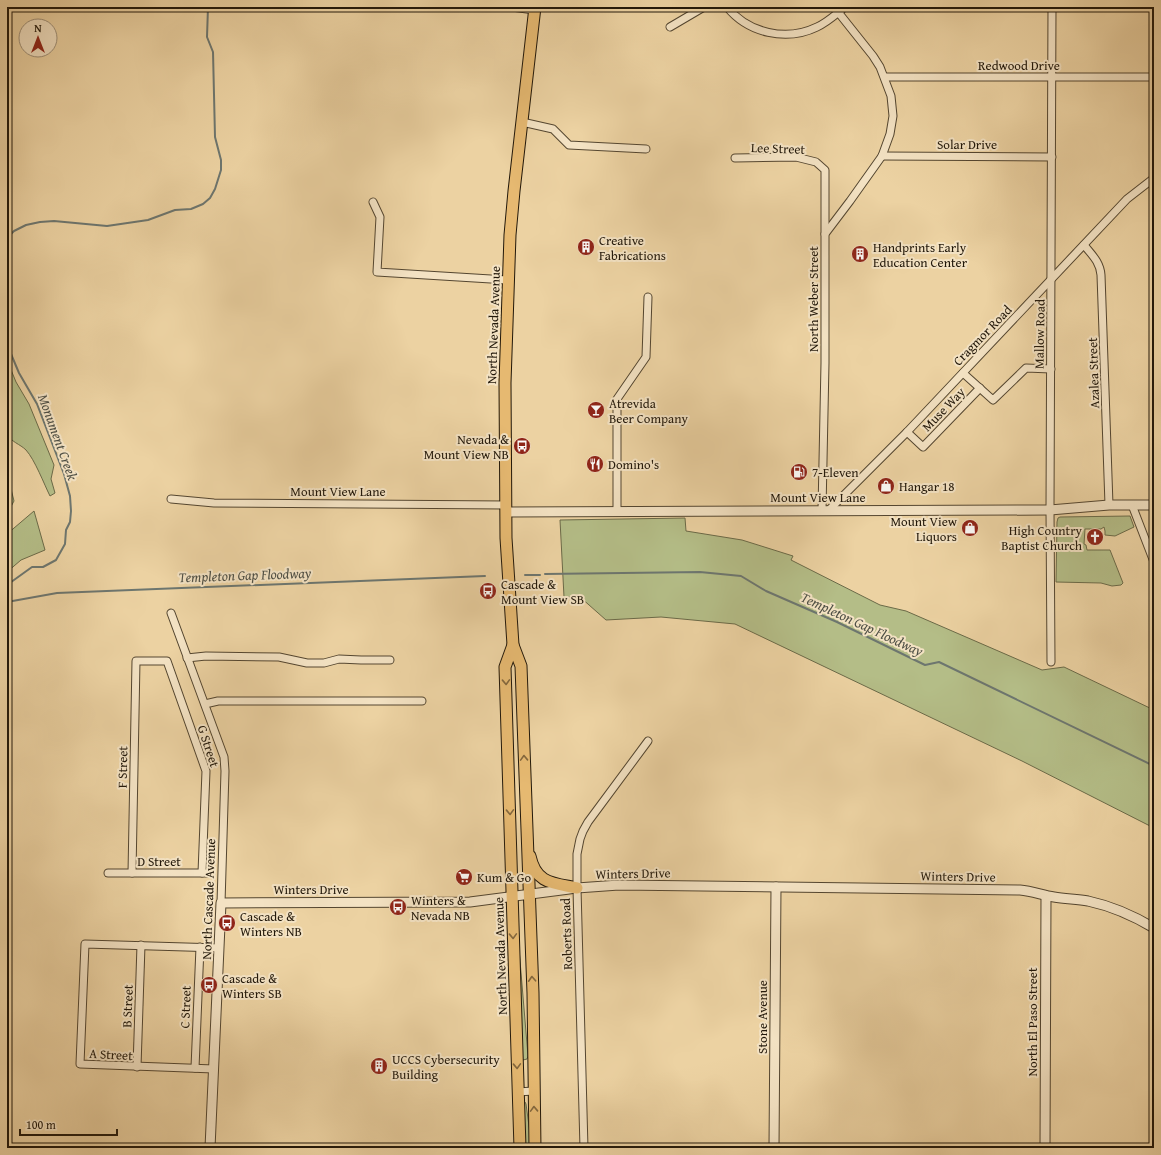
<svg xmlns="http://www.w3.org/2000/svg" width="1161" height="1155" font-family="'Gentium Book Plus',serif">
	<rect width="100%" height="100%" fill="#ecd2a2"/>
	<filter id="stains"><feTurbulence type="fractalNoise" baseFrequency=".005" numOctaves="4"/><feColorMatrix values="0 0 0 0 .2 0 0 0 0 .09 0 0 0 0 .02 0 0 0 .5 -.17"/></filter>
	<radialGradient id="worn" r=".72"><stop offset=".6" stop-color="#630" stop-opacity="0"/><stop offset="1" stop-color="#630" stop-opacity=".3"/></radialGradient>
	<g fill="#b4bd87" stroke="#6b6a48">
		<path d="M7,360L16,382L29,404L54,465L51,479L55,493L50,496C44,484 35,460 26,450C20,444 11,442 7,434Z"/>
		<polygon points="7,486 11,489 14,501 7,514"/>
		<polygon points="34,511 45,550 21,560 7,572 7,534"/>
		<polygon points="1130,516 1134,527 1115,536 1105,535 1105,531 1104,527 1101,529 1085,529 1084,544 1086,545 1087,550 1110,550 1123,583 1121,585 1112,586 1101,583 1056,582 1057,522 1058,518 1060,517"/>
		<polygon points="685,518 686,531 742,540 793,556 791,560 880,605 906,611 1042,670 1064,667 1154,710 1154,828 1022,761 735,624 661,617 606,620 580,597 564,597 560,520"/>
		<polygon points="518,937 528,1056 527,1059 523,1060 520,1055"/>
		<polygon points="523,1102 525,1102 526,1104 532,1148 523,1148"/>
	</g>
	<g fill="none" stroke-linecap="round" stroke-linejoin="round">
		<g stroke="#6d766f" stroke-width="2">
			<polyline points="7,238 14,231 26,225 40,222 54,221 107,226 148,220 175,210 191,209 203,204 210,198 215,189 221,170 221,160 215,137 213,52 207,37 208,7"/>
			<polyline points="7,339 11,354 19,373 37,404 64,474 70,496 71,511 70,522 66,530 65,544 56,560 43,567 32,567 7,585"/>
			<polyline points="545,574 700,572 741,576 766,591 837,622 925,665 939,662 1154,766"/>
			<polyline points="525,575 540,575"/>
			<polyline points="7,602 57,593 485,576"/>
		</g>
		<g stroke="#544630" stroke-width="9">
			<g id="minor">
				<polyline points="512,7 534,10"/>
				<path d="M727,7C748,33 786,42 817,27C828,22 836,14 845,7"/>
				<polyline points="670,27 704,7"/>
				<polyline points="885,77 1154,77"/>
				<polyline points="522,122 553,129 569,145 646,149"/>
				<polyline points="882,156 1052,157"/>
				<polyline points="735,158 796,157 816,162 825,170 825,234"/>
				<polyline points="373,202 380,217 377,272 507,280"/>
				<path d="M1084,245C1092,255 1100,262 1101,275L1109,505"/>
				<polyline points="963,373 993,400 1026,368 1051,369"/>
				<polyline points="907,432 923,447 980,388"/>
				<polyline points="171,499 214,503 506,505"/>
				<polyline points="1132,505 1154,562"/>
				<polyline points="822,510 825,363 825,234 850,201 882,156 890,134 893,116 891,96 880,67 873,56 834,7"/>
				<polyline points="829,510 907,432 1127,199 1154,178"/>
				<polyline points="617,511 617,399 646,357 648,297"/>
				<polyline points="171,613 224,757 225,771 221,903"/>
				<polyline points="187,658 206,656 279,657 307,663 324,663 339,659 361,660 390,660"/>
				<polyline points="1051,662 1050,510 1052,7"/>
				<polyline points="205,704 218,701 422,701"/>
				<polyline points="108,873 211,873"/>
				<polyline points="132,873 136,661 167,661 206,771 202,873"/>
				<polyline points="137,1067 141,945"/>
				<polyline points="195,1068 200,947"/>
				<polyline points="214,1069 80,1064 85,944 219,948"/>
				<polyline points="518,1092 533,1091"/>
				<polyline points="584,1148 577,888 577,854 580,839 583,831 588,822 648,741"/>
			</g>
		</g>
		<g stroke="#544630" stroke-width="11">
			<g id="tertiary">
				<polyline points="506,512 1050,510 1109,505 1154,505"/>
				<path d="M210,1148L221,903L470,902L577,888L619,885L1020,890C1032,891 1042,895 1054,897C1065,899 1077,899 1088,901C1111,906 1134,916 1154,928"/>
				<polyline points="774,1148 776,887"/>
				<polyline points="1045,1148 1046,896"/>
			</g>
		</g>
		<g stroke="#22180a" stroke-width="13">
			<g id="primary">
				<polyline points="535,7 514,191 510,235 505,383 506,538 513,645 521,666 533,993 535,1148"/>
				<polyline points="513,645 505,667 520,1148"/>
				<path d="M530,856C536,884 553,883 577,888"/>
			</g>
		</g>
		<use href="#minor" stroke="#f3e2c3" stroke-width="7"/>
		<use href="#tertiary" stroke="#f3e2c3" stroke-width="9"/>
		<use href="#primary" stroke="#e6b971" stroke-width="11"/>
	</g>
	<defs><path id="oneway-chevron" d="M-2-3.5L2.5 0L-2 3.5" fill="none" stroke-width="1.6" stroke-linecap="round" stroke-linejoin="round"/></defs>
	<g stroke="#84683e">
		<use href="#oneway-chevron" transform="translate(506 682) rotate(88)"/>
		<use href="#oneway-chevron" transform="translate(524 758) rotate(-92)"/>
		<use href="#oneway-chevron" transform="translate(510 812) rotate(88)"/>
		<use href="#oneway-chevron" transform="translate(513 936) rotate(88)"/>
		<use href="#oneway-chevron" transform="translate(532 979) rotate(-93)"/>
		<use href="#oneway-chevron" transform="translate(517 1066) rotate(88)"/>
		<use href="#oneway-chevron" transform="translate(534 1109) rotate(-92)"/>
	</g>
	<defs>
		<g id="building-disc" transform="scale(0.9)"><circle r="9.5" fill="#8f2418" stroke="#f3e2c3"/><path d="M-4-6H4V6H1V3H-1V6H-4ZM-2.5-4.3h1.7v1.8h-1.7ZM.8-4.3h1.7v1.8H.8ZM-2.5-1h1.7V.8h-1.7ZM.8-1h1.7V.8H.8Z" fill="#fff"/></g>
		<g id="bar-disc" transform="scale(0.9)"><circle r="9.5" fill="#8f2418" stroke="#f3e2c3"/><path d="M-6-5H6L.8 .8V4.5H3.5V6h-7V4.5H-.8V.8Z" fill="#fff"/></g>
		<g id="bus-disc" transform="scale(0.9)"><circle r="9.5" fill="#8f2418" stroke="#f3e2c3"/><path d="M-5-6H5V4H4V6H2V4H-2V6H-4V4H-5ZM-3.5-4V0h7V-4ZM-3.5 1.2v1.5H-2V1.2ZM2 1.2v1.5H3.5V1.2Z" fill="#fff"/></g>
		<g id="restaurant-disc" transform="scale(0.9)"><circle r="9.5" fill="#8f2418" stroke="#f3e2c3"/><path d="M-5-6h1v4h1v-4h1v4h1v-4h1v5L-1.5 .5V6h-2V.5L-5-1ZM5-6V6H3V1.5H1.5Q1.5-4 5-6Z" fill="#fff"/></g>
		<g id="fuel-disc" transform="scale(0.9)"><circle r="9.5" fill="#8f2418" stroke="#f3e2c3"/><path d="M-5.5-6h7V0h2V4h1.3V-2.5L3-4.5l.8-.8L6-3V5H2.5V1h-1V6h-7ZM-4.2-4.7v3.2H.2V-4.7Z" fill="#fff"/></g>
		<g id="shop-disc" transform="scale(0.9)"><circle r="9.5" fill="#8f2418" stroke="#f3e2c3"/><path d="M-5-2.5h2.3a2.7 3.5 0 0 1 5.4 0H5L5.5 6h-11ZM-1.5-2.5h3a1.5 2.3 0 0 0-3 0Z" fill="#fff"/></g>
		<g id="church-disc" transform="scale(0.9)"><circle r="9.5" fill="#8f2418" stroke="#f3e2c3"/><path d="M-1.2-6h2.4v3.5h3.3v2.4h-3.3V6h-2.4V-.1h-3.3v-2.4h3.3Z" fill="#fff"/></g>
		<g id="supermarket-disc" transform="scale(0.9)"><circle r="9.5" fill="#8f2418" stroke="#f3e2c3"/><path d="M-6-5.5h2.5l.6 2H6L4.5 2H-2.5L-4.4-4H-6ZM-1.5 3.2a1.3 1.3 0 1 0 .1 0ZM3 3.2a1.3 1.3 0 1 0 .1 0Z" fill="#fff"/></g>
	</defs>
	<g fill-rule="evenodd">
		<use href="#building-disc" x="586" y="247"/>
		<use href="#building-disc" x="860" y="254"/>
		<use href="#bar-disc" x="596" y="410"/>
		<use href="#bus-disc" x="522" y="446"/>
		<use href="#restaurant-disc" x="595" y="464"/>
		<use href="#fuel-disc" x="799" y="472"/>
		<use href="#shop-disc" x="886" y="486"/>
		<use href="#shop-disc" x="970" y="528"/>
		<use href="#church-disc" x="1095" y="537"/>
		<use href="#bus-disc" x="488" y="591"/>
		<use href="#supermarket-disc" x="464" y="877"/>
		<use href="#bus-disc" x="398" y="907"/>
		<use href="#bus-disc" x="227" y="923"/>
		<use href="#bus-disc" x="209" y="985"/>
		<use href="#building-disc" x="379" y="1066"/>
	</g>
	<g text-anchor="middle" stroke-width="4" stroke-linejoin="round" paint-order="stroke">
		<g font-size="13" fill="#22180a" stroke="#f3e2c3">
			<text x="1019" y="70">Redwood Drive</text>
			<text x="967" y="149">Solar Drive</text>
			<text transform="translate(778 148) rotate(2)" y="5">Lee Street</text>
			<text transform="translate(813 299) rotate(-90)" y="5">North Weber Street</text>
			<text transform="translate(493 325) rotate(-88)" y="5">North Nevada Avenue</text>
			<text transform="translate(1039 334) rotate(-89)" y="5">Mallow Road</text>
			<text transform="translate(982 335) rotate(-46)" y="5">Cragmor Road</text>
			<text transform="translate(1093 373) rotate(-92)" y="5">Azalea Street</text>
			<text transform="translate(943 409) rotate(-46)" y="5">Muse Way</text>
			<text x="338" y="496">Mount View Lane</text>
			<text x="818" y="502">Mount View Lane</text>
			<text transform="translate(209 746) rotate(72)" y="5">G Street</text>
			<text transform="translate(122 767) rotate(-89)" y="5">F Street</text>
			<text x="159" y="866">D Street</text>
			<text transform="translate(633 873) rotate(-1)" y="5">Winters Drive</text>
			<text transform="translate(958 876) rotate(1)" y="5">Winters Drive</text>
			<text x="311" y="894">Winters Drive</text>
			<text transform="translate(208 899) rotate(-88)" y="5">North Cascade Avenue</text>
			<text transform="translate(566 934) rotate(-92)" y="5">Roberts Road</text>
			<text transform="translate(500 956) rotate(-92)" y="5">North Nevada Avenue</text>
			<text transform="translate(127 1006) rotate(-88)" y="5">B Street</text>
			<text transform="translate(185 1007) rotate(-88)" y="5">C Street</text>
			<text transform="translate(762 1017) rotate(-90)" y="5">Stone Avenue</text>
			<text transform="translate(1032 1022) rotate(-90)" y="5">North El Paso Street</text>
			<text transform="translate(111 1054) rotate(3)" y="5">A Street</text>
		</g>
		<g font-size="13" fill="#22180a" stroke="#f3e2c3" text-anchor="start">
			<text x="599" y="245">Creative<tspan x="599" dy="15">Fabrications</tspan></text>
			<text x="873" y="252">Handprints Early<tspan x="873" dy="15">Education Center</tspan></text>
			<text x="609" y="408">Atrevida<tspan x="609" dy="15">Beer Company</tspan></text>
			<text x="509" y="444" text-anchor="end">Nevada &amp;<tspan x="509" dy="15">Mount View NB</tspan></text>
			<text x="608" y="469">Domino's</text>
			<text x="812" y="477">7-Eleven</text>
			<text x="899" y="491">Hangar 18</text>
			<text x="957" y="526" text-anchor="end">Mount View<tspan x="957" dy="15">Liquors</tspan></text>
			<text x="1082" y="535" text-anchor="end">High Country<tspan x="1082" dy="15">Baptist Church</tspan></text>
			<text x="501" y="589">Cascade &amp;<tspan x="501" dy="15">Mount View SB</tspan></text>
			<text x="477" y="882">Kum &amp; Go</text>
			<text x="411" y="905">Winters &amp;<tspan x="411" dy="15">Nevada NB</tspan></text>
			<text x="240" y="921">Cascade &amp;<tspan x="240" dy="15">Winters NB</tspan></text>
			<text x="222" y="983">Cascade &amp;<tspan x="222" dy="15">Winters SB</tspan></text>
			<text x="392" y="1064">UCCS Cybersecurity<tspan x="392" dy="15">Building</tspan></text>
		</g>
		<g font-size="14" font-style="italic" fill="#4e4f45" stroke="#f3e2c3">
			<text transform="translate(58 437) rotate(70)" y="5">Monument Creek</text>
			<text transform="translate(245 575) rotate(-2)" y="5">Templeton Gap Floodway</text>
			<text transform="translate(862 624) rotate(25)" y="5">Templeton Gap Floodway</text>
		</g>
	</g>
	<rect width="1161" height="1155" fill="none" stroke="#ecd2a2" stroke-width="24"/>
	<rect x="8" y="8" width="1145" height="1139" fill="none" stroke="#22180a" stroke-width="2"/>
	<rect x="12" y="12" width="1137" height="1131" fill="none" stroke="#22180a"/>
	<g transform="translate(38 38)"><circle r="19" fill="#f3e2c3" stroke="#9f9179"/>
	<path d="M0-3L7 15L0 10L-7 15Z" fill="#8f2418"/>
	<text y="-6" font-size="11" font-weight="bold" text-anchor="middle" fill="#22180a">N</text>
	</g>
	<path d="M20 1129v6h97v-6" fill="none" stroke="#22180a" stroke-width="2"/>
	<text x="26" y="1129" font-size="12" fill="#22180a" stroke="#f3e2c3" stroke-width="3" paint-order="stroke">100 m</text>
	<rect width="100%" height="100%" filter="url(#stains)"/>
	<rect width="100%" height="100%" fill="url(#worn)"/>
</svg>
